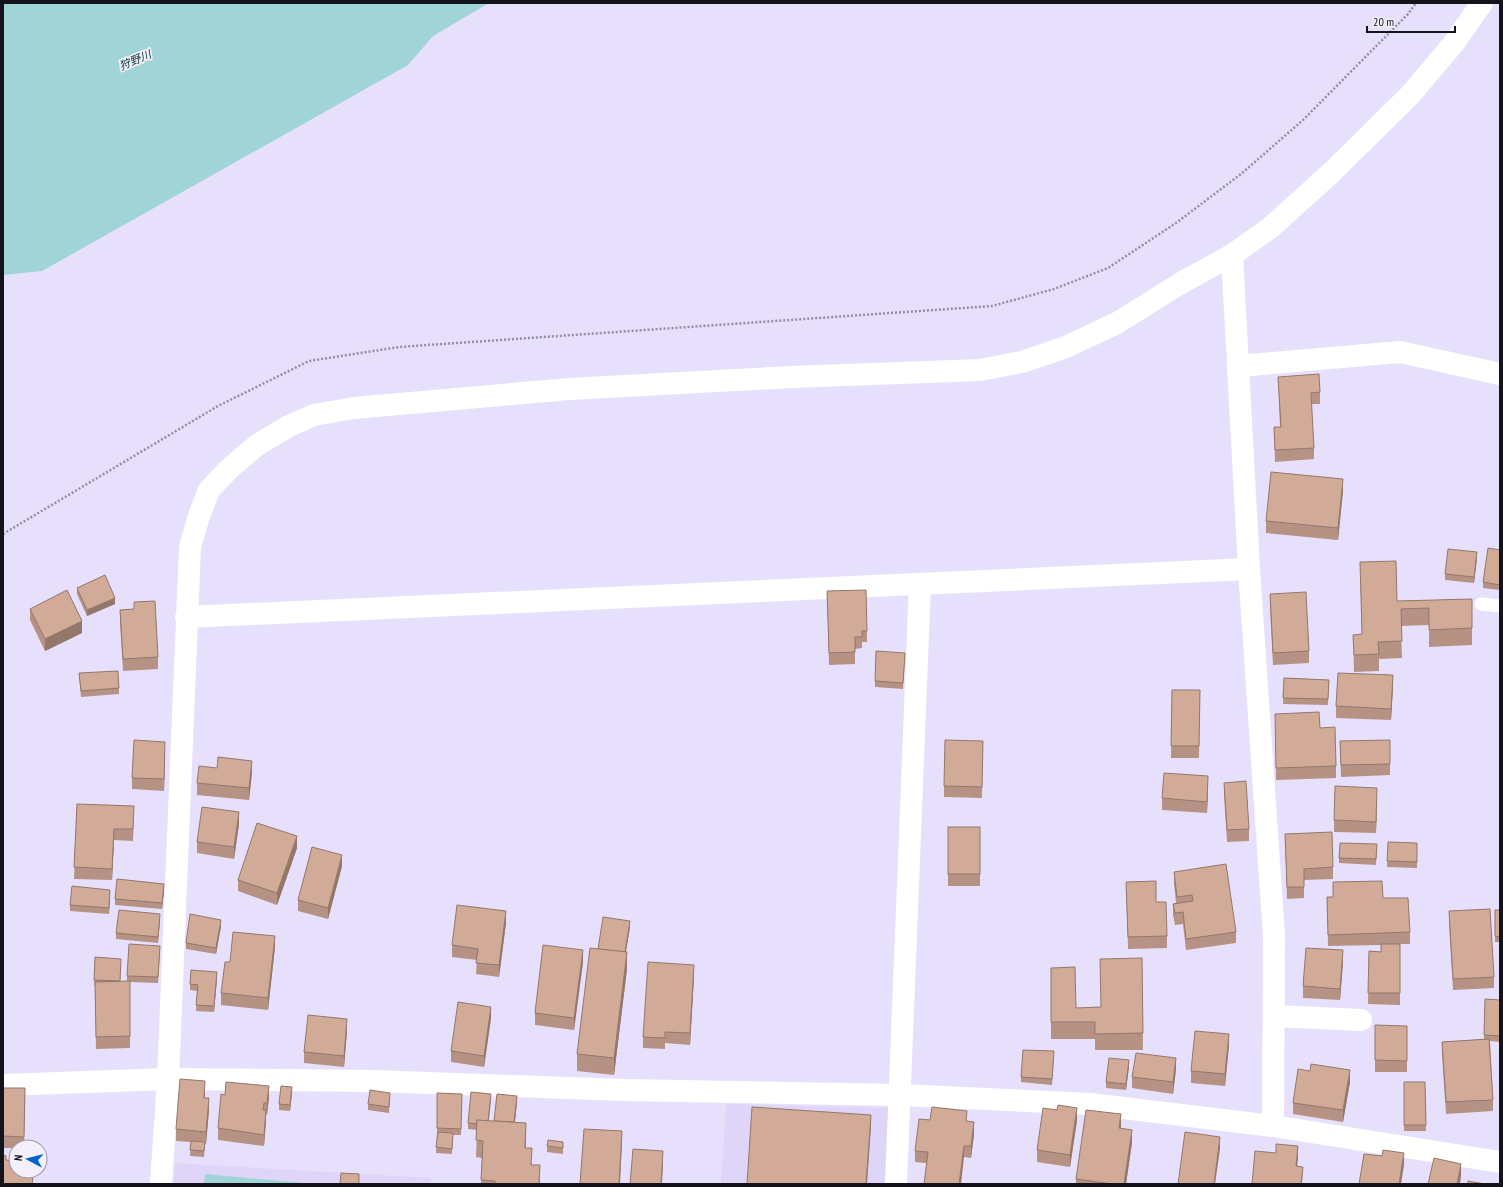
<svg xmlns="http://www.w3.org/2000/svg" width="1503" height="1187" font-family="'PT Sans Narrow','Noto Sans JP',sans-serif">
	<rect width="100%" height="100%" fill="#e7e0fd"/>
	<g fill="#ded5f9">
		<polygon points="726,1104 890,1108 887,1184 721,1184"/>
		<polygon points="175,1163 431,1178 430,1184 174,1184"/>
	</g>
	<g fill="#a0d4d6">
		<polygon points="3,3 489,3 433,36 408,65 42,271 3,275"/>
		<polygon points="205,1174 314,1184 204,1184"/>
	</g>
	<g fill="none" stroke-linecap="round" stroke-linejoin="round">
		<polyline stroke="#938ea3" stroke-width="2.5" stroke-dasharray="2 2" stroke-linecap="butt" points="3,534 218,406 309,361 399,347 992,306 1054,289 1108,268 1176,223 1241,174 1303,120 1408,14 1416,3"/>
		<polyline stroke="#fff" stroke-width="13" points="1481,604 1500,606"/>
		<g stroke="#fff" stroke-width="22">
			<polyline points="1232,255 1249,569 1274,936 1273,1126"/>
			<polyline points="1239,366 1400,352 1500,374"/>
			<polyline points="186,617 1249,569"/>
			<polyline points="1274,1016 1361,1020"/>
			<polyline points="3,1085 168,1079 374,1081 623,1090 901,1095 1090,1104 1273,1126 1500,1162"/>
			<polyline points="161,1184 168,1079 190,547 199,516 209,490 229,469 257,445 289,426 314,415 354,408 569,389 792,377 980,370 1022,362 1066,347 1117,323 1181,283 1232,255 1270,228 1332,172 1410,95 1454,43 1482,3"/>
			<polyline points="896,1184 920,584"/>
		</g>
	</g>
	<g fill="#b59283">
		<polygon points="1278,377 1320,392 1320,404 1311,404 1314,448 1314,459 1275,462 1274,427 1280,427"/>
		<polygon points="1343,491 1338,540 1266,533 1266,521"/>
		<polygon points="1500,550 1500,590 1483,588 1483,582"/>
		<polygon points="1477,558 1474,583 1445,580 1445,574"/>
		<polygon points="1360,562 1397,601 1472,599 1472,645 1429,647 1429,625 1401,626 1402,658 1379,659 1379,671 1354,672 1353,635 1362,634"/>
		<polygon points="77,588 115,604 87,616 77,594"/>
		<polygon points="827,591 867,631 867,642 862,642 862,648 855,649 855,664 829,665"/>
		<polygon points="1270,594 1309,651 1309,663 1273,665 1270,606"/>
		<polygon points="134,602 158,657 158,669 123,671 120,622 120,610 134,609"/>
		<polygon points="30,609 82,633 45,651 30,620"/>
		<polygon points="905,659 903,689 875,687 875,681"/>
		<polygon points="79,673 119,688 119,694 81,697"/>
		<polygon points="1284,678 1329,680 1328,705 1283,704"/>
		<polygon points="1393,687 1391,720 1336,718 1336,706"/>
		<polygon points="1172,690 1200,690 1199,758 1171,758"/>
		<polygon points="1275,714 1320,728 1336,766 1336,778 1276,780"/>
		<polygon points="1340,741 1390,764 1390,775 1341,777"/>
		<polygon points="983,752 982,798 944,797 944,786"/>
		<polygon points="165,754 164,791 132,789 132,778"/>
		<polygon points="252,772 249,800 197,795 197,783"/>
		<polygon points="1224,783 1249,829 1249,841 1227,842 1224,794"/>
		<polygon points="1208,788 1207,813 1162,810 1162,798"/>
		<polygon points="1377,799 1376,833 1334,832 1334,820"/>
		<polygon points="77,804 134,817 133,841 114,840 112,880 74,879"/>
		<polygon points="239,824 234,859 197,853 197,842"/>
		<rect x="948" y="827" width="32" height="59"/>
		<polygon points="1285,834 1333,867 1333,879 1304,880 1304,898 1287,899"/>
		<polygon points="1417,843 1417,868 1387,867 1387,861"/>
		<polygon points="1377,844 1376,865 1339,863 1339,858"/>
		<polygon points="297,848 277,905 238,891 238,880"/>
		<polygon points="342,866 328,919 298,911 298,900"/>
		<polygon points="1174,872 1236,932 1236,943 1186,950 1183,924 1175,925 1173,915 1173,904 1176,903 1174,883"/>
		<polygon points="1126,882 1156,902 1167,936 1167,948 1128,949"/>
		<polygon points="164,890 162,909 115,905 115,899"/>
		<polygon points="110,895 109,914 70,911 70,905"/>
		<polygon points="1327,897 1383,898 1410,932 1410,944 1400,944 1400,1005 1368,1004 1369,951 1381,952 1381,945 1328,946"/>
		<rect x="1495" y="910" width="5" height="32"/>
		<polygon points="1449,911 1494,977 1494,988 1453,990 1449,922"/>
		<polygon points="160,919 158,943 116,939 116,933"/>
		<polygon points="506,923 499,977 476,974 477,960 452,957 452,945"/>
		<polygon points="221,926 216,954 186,949 186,943"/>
		<polygon points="630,927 626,952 627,969 614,1075 577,1071 577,1054 598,949"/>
		<polygon points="275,947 268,1010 221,1005 221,993 230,962"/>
		<polygon points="160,952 158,983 130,982 130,1048 96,1049 95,986 94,986 95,957 121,965 120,982 127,981 127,976"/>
		<polygon points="1142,958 1143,1050 1095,1050 1095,1039 1051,1039 1051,968 1076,1008 1100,1007"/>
		<polygon points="583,962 574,1030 535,1025 535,1013"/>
		<polygon points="1343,962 1340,1000 1303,998 1303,986"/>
		<polygon points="694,976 690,1045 665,1043 665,1049 643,1048 643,1037"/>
		<polygon points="217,978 214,1012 196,1011 197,991 190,990 190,984"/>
		<polygon points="1500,1000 1500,1042 1490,1041 1493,1100 1493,1111 1446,1114 1442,1054 1442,1042 1484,1039 1484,1035"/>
		<polygon points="491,1018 484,1067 451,1062 451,1051"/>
		<polygon points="347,1031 344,1067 304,1063 304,1052"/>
		<polygon points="1407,1038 1407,1072 1375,1072 1375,1060"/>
		<polygon points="1229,1045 1225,1086 1191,1083 1191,1071"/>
		<polygon points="1054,1057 1052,1085 1021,1082 1021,1077"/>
		<polygon points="1129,1066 1126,1090 1106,1088 1106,1082"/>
		<polygon points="1176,1069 1173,1094 1132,1088 1132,1077"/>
		<polygon points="1350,1082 1343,1122 1293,1114 1293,1103"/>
		<polygon points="1404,1082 1425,1082 1426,1131 1404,1131"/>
		<polygon points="3,1088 25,1088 24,1147 16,1147 16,1148 3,1148"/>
		<polygon points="205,1092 205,1098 209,1110 206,1144 205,1144 204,1157 190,1156 191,1142 176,1141 176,1129"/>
		<polygon points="292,1093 290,1111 279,1110 279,1104"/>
		<polygon points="462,1094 461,1135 453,1135 452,1154 436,1153 437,1134 437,1128"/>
		<polygon points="269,1097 267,1115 266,1114 264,1146 218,1140 218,1128"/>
		<polygon points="390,1098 389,1113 368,1110 368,1104"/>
		<polygon points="491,1100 489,1121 494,1121 517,1102 515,1122 526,1140 526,1148 532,1165 540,1165 540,1184 481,1184 482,1158 476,1157 477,1130 468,1129 468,1123"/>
		<polygon points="930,1120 967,1121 974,1134 971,1158 964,1157 926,1163 915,1162 915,1151"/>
		<polygon points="1077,1120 1070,1167 1037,1162 1037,1150"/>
		<polygon points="1121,1126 1120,1129 1132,1142 1126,1184 1076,1184 1076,1179"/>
		<polygon points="563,1142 563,1154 547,1152 547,1146"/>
	</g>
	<g fill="#93776a">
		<polygon points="1343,479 1343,491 1338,540 1338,528"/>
		<polygon points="1477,552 1477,558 1474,583 1474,577"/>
		<polygon points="115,598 115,604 87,616 87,610"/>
		<polygon points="82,621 82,633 45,651 45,639"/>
		<polygon points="1393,675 1393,687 1391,720 1391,709"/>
		<polygon points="165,742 165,754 164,791 164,779"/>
		<polygon points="252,761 252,772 249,800 249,788"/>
		<polygon points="1208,776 1208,788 1207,813 1207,802"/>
		<polygon points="1377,788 1377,799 1376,833 1376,822"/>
		<polygon points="239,812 239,824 234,859 234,847"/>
		<polygon points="114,829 114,840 112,880 112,869"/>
		<polygon points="297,836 297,848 277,905 277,893"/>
		<polygon points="342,855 342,866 328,919 328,908"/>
		<polygon points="164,884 164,890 162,909 162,903"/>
		<polygon points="110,890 110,895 109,914 109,908"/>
		<polygon points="506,911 506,923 499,977 499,965"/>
		<polygon points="160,914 160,919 158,943 158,937"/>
		<polygon points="221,920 221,926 216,954 216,948"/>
		<polygon points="630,921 630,927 624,961 624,956"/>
		<polygon points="275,936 275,947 268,1010 268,998"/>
		<polygon points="583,950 583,962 574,1030 574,1018"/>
		<polygon points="1343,950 1343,962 1340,1000 1340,989"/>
		<polygon points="627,952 627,969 614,1075 614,1058"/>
		<polygon points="694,965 694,976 690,1045 690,1033"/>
		<polygon points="217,972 217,978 214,1012 214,1006"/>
		<polygon points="491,1007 491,1018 484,1067 484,1056"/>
		<polygon points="347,1019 347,1031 344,1067 344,1056"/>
		<polygon points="1229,1034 1229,1045 1225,1086 1225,1074"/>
		<polygon points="1176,1058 1176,1069 1173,1094 1173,1082"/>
		<polygon points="1129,1060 1129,1066 1126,1090 1126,1084"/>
		<polygon points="1350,1070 1350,1082 1343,1122 1343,1110"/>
		<polygon points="205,1081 205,1092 204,1109 204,1098"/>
		<polygon points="269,1086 269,1097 267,1115 267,1103"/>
		<polygon points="292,1087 292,1093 290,1111 290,1105"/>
		<polygon points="517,1096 517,1102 514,1130 514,1124"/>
		<polygon points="209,1098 209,1110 206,1144 206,1132"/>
		<polygon points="1077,1108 1077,1120 1070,1167 1070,1155"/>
		<polygon points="266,1110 266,1122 264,1146 264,1135"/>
		<polygon points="1121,1114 1121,1126 1119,1140 1119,1128"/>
		<polygon points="871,1115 871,1127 867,1184 866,1184"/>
		<polygon points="974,1122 974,1134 971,1158 971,1146"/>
		<polygon points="526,1123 526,1140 525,1165 525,1148"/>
		<polygon points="1132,1130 1132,1142 1126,1184 1124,1184"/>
		<polygon points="622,1131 622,1142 620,1184 619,1184"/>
		<polygon points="1220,1137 1220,1149 1215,1184 1214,1184"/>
		<polygon points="964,1146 964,1157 961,1184 959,1184"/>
		<polygon points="1298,1146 1298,1158 1296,1178 1296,1166"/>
		<polygon points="663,1151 663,1163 662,1184 661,1184"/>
		<polygon points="1404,1153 1404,1165 1401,1184 1399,1184"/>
		<polygon points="1461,1164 1461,1175 1460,1184 1457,1184"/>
		<polygon points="540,1165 540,1184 539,1184"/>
		<polygon points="1303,1167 1302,1184 1301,1184"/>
	</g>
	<g fill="#d2aa98" stroke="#93776a">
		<polygon points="1319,374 1320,392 1311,393 1314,448 1275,450 1274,427 1281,427 1278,377"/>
		<polygon points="1271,472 1343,479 1338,528 1266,521"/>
		<polygon points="1488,548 1500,550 1500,585 1483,582"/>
		<polygon points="1448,549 1477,552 1474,577 1445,574"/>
		<polygon points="1396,561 1397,601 1472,599 1472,628 1429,630 1429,608 1401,609 1402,641 1378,642 1379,654 1354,655 1353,635 1362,634 1360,562"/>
		<polygon points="105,575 115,598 87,610 77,588"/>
		<polygon points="67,590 82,621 45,639 30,609"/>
		<polygon points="866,590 867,631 862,631 862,637 855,637 855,652 829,653 827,591"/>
		<polygon points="1306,592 1309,651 1273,653 1270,594"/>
		<polygon points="155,601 158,657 123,659 120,610 134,609 134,602"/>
		<polygon points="876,651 905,653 903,683 875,681"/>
		<polygon points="118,671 119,688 81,691 79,673"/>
		<polygon points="1338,673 1393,675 1391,709 1336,706"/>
		<polygon points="1284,678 1329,680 1328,699 1283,698"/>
		<polygon points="1172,690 1200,690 1199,746 1171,746"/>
		<polygon points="1319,712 1320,728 1335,727 1336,766 1276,768 1275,714"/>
		<polygon points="134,740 165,742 164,779 132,778"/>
		<polygon points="945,740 983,741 982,787 944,786"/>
		<polygon points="1390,740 1390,764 1341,765 1340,741"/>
		<polygon points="218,757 252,761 249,788 197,783 199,766 217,768"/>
		<polygon points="1164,773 1208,776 1207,802 1162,798"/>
		<polygon points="1246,781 1249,829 1227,830 1224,783"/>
		<polygon points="1335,786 1377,788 1376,822 1334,820"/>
		<polygon points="77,804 134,806 133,829 114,829 112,869 74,867"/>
		<polygon points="202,807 239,812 234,847 197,842"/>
		<polygon points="257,823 297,836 277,893 238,880"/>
		<rect x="948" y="827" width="32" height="47"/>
		<polygon points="1332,832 1333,867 1304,869 1304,887 1287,887 1285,834"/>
		<polygon points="1388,842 1417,843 1417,862 1387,861"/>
		<polygon points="1340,843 1377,844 1376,859 1339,858"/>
		<polygon points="312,847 342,855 328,908 298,900"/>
		<polygon points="1226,864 1236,932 1186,939 1183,912 1175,913 1173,904 1193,901 1192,895 1177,897 1174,872"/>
		<polygon points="117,879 164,884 162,903 115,899"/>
		<polygon points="1156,881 1156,902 1166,902 1167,936 1128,937 1126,882"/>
		<polygon points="1382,881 1383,898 1408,898 1410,932 1328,935 1327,897 1333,897 1333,882"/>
		<polygon points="72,886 110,890 109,908 70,905"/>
		<polygon points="457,905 506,911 499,965 476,963 478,949 452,945"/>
		<polygon points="1490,909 1494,977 1453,979 1449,911"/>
		<polygon points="119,910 160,914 158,937 116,933"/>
		<polygon points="1495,910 1500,910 1500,937 1495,936"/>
		<polygon points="190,914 221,920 216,948 186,943"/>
		<polygon points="603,917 630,921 625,952 598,949"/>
		<polygon points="233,932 275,936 268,998 221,993 225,962 230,962"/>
		<polygon points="129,944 160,946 158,977 127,976"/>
		<polygon points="1381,944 1400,944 1400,993 1368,993 1369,951 1381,952"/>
		<polygon points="543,945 583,950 574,1018 535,1013"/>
		<polygon points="590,948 627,952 614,1058 577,1054"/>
		<polygon points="1306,948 1343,950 1340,989 1303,986"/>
		<polygon points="95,957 121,959 120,981 94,980"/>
		<polygon points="1142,958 1143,1033 1095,1034 1095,1022 1051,1022 1051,968 1075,967 1076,1008 1101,1007 1100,959"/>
		<polygon points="648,962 694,965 690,1033 665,1032 665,1038 643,1037"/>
		<polygon points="191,970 217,972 214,1006 196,1005 198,985 190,984"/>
		<polygon points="130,981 130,1036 96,1037 95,982"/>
		<polygon points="1485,999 1500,1000 1500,1036 1484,1035"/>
		<polygon points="458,1002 491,1007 484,1056 451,1051"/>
		<polygon points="308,1015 347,1019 344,1056 304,1052"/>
		<polygon points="1375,1025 1407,1026 1407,1061 1375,1060"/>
		<polygon points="1195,1031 1229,1034 1225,1074 1191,1071"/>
		<polygon points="1489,1039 1493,1100 1446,1102 1442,1042"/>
		<polygon points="1023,1050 1054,1051 1052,1079 1021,1077"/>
		<polygon points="1136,1053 1176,1058 1173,1082 1132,1077"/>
		<polygon points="1109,1058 1129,1060 1126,1084 1106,1082"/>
		<polygon points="1311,1064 1350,1070 1343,1110 1293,1103 1298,1069 1310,1071"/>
		<polygon points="180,1079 205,1081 204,1098 209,1098 206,1132 176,1129"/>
		<polygon points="226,1082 269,1086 267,1103 264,1103 263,1110 266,1110 264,1135 218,1128 221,1094 225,1095"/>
		<polygon points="1404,1082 1425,1082 1426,1125 1404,1125"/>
		<polygon points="281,1086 292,1087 290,1105 279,1104"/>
		<polygon points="3,1088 25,1088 24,1137 3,1136"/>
		<polygon points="370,1090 390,1093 389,1107 368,1104"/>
		<polygon points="471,1092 491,1094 488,1121 477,1120 477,1124 468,1123"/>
		<polygon points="437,1093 462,1094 461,1129 437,1128"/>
		<polygon points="497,1094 517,1096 514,1122 494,1121"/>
		<polygon points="1058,1105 1077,1108 1070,1155 1037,1150 1043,1108 1057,1110"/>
		<polygon points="752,1107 871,1115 866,1184 747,1184"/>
		<polygon points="932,1107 967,1111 966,1121 974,1122 971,1146 964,1146 959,1184 924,1184 928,1152 915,1151 919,1119 930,1120"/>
		<polygon points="1086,1110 1121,1114 1119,1128 1132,1130 1124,1184 1113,1184 1076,1179"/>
		<polygon points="477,1120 526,1123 525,1148 532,1148 531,1165 540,1165 539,1184 495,1184 495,1181 481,1180 483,1141 476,1140"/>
		<polygon points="584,1129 622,1131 619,1184 580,1184"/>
		<polygon points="438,1132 453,1133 452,1149 436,1147"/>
		<polygon points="1185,1132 1220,1137 1214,1184 1178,1184"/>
		<polygon points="548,1140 563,1142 563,1148 547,1146"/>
		<polygon points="191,1141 205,1142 204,1151 190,1150"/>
		<polygon points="1276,1144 1298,1146 1296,1166 1303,1167 1301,1184 1252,1184 1255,1151 1276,1153"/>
		<polygon points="633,1149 663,1151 661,1184 630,1184"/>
		<polygon points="1383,1150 1404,1153 1399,1184 1359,1184 1364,1154 1382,1156"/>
		<polygon points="3,1155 6,1156 6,1160 14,1161 13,1167 16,1167 16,1171 26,1171 25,1176 33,1177 32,1184 3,1184"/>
		<polygon points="1434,1158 1461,1164 1457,1184 1428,1184"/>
		<polygon points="341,1173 359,1174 359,1184 340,1184"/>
		<polygon points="1468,1181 1485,1184 1468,1184"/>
	</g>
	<g text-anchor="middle" stroke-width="3.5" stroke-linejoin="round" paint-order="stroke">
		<g font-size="11" font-style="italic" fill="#003335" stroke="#f3f0fc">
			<text transform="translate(135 60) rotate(-23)" y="4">狩野川</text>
		</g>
	</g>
	<rect width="1503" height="1187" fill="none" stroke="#14121b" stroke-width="8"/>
	<g transform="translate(28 1159) rotate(277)"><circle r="19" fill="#f3f0fc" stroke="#9a97a2"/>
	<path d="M0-3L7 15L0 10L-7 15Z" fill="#0062ca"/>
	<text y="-6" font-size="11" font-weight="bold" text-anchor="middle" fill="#14121b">N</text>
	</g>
	<path d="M1367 26v6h88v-6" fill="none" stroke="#14121b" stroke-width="2"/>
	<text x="1373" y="26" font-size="12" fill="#14121b" stroke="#f3f0fc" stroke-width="3" paint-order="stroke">20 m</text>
</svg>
